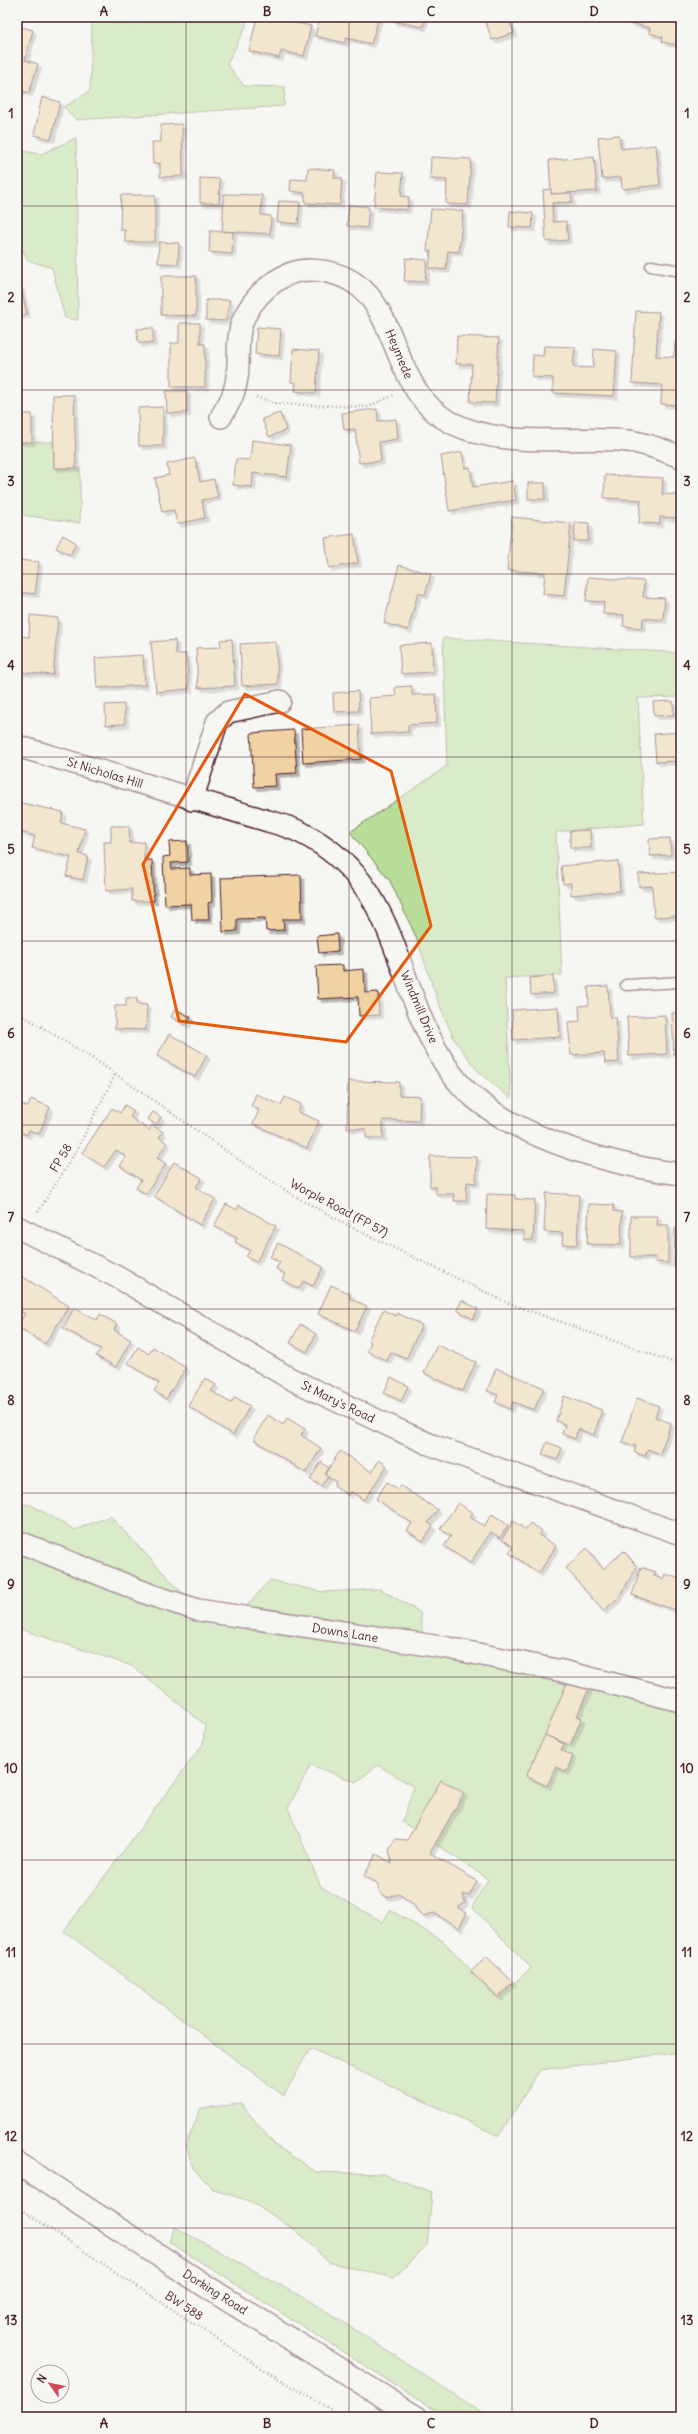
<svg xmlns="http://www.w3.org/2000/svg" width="698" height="2434" font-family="Delius,sans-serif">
	<defs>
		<filter id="shadow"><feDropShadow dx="3.5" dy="3.5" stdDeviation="0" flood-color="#0004"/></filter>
	</defs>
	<rect width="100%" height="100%" fill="#f6f6f2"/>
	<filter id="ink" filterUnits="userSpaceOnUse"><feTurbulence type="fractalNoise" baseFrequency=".025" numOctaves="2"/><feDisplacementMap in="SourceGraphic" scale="8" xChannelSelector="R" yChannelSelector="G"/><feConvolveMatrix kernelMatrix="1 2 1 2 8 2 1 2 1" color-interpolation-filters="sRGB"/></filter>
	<g filter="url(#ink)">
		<g fill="#b7dd98" stroke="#807e62" fill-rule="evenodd">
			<polygon points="102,17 111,17 132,26 134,17 246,17 246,26 227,64 244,86 285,87 284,106 76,120 64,107 90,91 92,23"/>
			<polygon points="76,138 78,320 65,318 52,268 28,260 17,240 17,150 41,154"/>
			<polygon points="17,442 53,442 54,468 80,468 80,523 22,515 17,512"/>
			<polygon points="443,638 681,653 681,697 638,698 644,824 556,832 562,975 505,978 511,1099 476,1069 454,1039 437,999 417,939 390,881 350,832 447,766"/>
			<path d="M17,1503L31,1505L75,1530L110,1516L190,1601L243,1610L270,1580L323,1592L380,1589L420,1612L423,1637L681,1711V2052L540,2070L499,2136L310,2048L284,2096L64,1931L203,1744L205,1725L132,1666L17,1628ZM311,1765L356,1782L378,1765L414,1787L402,1822L488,1879L472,1907L531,1968L498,1997L443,1941L390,1910L383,1922L321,1887L288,1808Z"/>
			<polygon points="241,2104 275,2145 316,2172 383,2174 432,2192 427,2245 394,2278 328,2262 297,2231 250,2201 214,2190 193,2168 186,2144 201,2108"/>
			<polygon points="175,2227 320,2307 489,2417 446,2417 169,2242"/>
		</g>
		<g fill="#f0d2a3" stroke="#4a1f2b" filter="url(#shadow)">
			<polygon points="257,17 271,17 311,26 304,56 281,51 279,58 249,51"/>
			<polygon points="320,17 379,17 371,44 346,38 345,43 315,36"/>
			<polygon points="394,17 425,17 423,27 393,21"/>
			<polygon points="484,17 508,17 514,33 492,40"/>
			<polygon points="623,17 681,17 681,39 677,38 676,45 662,42 663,37 649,33 650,28 627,22"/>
			<polygon points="17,26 33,30 25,60 38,64 29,93 17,90"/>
			<polygon points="42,97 60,102 51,139 34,135"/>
			<polygon points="182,124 183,176 160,177 160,163 153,164 152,142 161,142 161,125"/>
			<polygon points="619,135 621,149 656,145 660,185 622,189 621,177 602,179 598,137"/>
			<polygon points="431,157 471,159 468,205 446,204 447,180 430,179"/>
			<polygon points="594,157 597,191 551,194 549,160"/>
			<polygon points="308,168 335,170 334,178 342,178 340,205 305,203 305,193 290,191 291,179 307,180"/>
			<polygon points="377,172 403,173 401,196 409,197 407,210 374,207"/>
			<polygon points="200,178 220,179 219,203 200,203"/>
			<polygon points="551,189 551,194 571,193 572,202 552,203 553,222 566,221 568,240 546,242 543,190"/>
			<polygon points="224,194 262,195 261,215 271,216 270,234 222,231"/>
			<polygon points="121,195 155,195 155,242 125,242 125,230 120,230"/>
			<polygon points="279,201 300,202 298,224 277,222"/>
			<polygon points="349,205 369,207 367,228 347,226"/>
			<polygon points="431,209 463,211 459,252 448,251 446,270 429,268 431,251 427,251"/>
			<polygon points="510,211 533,213 532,228 509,227"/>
			<polygon points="210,231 233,232 232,254 209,252"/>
			<polygon points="159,242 179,243 178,264 158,263"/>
			<polygon points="406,258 427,260 425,282 404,281"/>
			<polygon points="161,276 196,276 196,316 161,315"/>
			<polygon points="20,285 27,314 17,316 17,286"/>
			<polygon points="206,300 230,300 226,321 206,320"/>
			<polygon points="636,311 659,312 656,356 674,357 675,342 681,342 681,405 661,404 662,385 632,383"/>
			<polygon points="179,323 200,323 200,344 205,344 205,387 171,387 171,343 179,343"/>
			<polygon points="257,327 281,329 279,356 255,354"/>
			<polygon points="153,328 153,343 138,343 137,329"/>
			<polygon points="457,336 499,338 495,403 470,402 472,364 456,364"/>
			<polygon points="544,346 575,347 573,367 593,368 594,349 617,351 614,396 553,393 553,378 532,377 533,355 543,356"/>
			<polygon points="293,349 319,351 316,393 295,391 296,383 291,382"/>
			<polygon points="166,391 187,391 187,413 167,413"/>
			<polygon points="53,395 74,395 76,468 54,468"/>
			<polygon points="163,407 163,446 139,446 138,408"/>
			<polygon points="377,409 378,421 396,419 398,439 379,442 381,461 359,463 355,429 344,430 342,413"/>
			<polygon points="280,413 286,430 269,437 262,419"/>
			<rect x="17" y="414" width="15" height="28"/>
			<polygon points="252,440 291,445 287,477 253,473 252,487 233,485 236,459 250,460"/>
			<polygon points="462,452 465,468 470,467 473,487 513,481 516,500 449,511 441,456"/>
			<polygon points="195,458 200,482 214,479 218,497 202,500 205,518 177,524 174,510 162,512 155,478 169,475 167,464"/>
			<polygon points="605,475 663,478 662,494 681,495 681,518 660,517 660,524 639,523 641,500 604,498"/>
			<rect x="528" y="483" width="17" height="16"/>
			<polygon points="512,517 571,523 564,596 543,594 545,573 507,570"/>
			<polygon points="575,522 589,523 588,541 574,541"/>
			<polygon points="354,534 358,563 329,568 325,538"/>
			<polygon points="63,535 76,543 70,555 56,548"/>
			<polygon points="18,560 39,562 35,594 17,592"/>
			<polygon points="399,565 431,574 425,595 418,593 408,630 384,623"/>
			<polygon points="588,577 644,581 643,597 665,598 663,620 643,618 642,628 623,626 624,615 603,614 604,602 586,601"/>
			<polygon points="30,615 58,618 53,675 17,672 17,636 29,637"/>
			<polygon points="232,639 235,686 198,688 196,648 221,647 220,640"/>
			<polygon points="175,640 176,654 186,654 189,689 156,692 151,642"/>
			<polygon points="276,642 278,684 242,686 240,644"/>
			<polygon points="432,643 433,672 401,674 399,645"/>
			<polygon points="143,655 145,685 97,688 95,658"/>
			<polygon points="412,686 412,695 436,694 437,723 408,725 408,732 371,734 369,698 396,696 395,687"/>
			<polygon points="358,691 359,711 334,712 333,693"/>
			<polygon points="673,701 674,715 654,716 653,702"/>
			<polygon points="124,704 125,724 106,725 105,705"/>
			<polygon points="359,725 361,759 303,763 301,729"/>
			<polygon points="294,730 297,773 275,774 276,786 254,787 251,733"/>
			<polygon points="681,732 681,761 656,762 654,734"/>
			<polygon points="17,802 63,812 61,823 85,829 79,854 88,856 83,880 66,876 71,857 32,848 35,836 17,831"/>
			<polygon points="111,826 129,826 130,843 144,842 144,860 152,860 154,901 132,901 132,889 106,891 104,842 111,842"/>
			<polygon points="590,830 591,848 570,848 570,831"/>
			<polygon points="670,838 671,855 650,856 649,839"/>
			<polygon points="187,841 188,862 171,863 172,869 190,868 190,875 211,874 212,902 208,903 209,920 192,920 191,904 165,905 163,857 170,856 169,842"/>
			<polygon points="618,861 620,891 571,895 571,883 563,884 561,866"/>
			<polygon points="681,872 681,916 654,917 652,886 639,887 638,874"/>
			<polygon points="301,875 302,919 283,919 284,930 266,931 265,918 237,919 237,931 223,932 221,878"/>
			<polygon points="337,934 338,951 319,953 317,936"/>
			<polygon points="343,965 343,971 364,969 365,993 378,992 379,1015 359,1016 358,997 318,999 316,966"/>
			<polygon points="553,976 554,993 531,995 530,978"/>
			<polygon points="608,986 610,1018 616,1017 619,1062 605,1063 604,1053 571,1055 568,1022 580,1021 579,1006 589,1005 588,987"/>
			<polygon points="126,998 137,998 137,1004 147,1005 146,1030 115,1029 115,1006 126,1006"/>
			<polygon points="558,1007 560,1037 513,1040 512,1010"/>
			<polygon points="175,1009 191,1017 186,1025 171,1017"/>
			<polygon points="681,1012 681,1054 674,1055 672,1013"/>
			<polygon points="665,1015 667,1054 629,1056 627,1017"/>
			<polygon points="169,1034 207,1055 195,1077 157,1056"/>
			<polygon points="348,1081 399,1082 399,1095 420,1096 419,1121 383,1120 383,1138 366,1138 366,1129 347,1128"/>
			<polygon points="256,1094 281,1105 285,1097 301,1104 298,1112 319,1121 307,1148 253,1124 259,1110 251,1106"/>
			<polygon points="31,1099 50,1107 39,1134 29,1130 27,1135 17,1131 17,1103 28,1107"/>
			<polygon points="125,1105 134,1111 130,1117 149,1130 152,1125 163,1132 159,1137 167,1143 157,1158 166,1164 146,1194 136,1188 141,1180 120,1166 126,1157 121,1153 116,1150 104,1167 82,1153 112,1108 120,1113"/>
			<polygon points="153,1112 161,1117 156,1125 148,1119"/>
			<polygon points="430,1156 477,1157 476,1183 467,1182 466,1201 454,1201 454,1194 436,1194 436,1187 430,1187"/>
			<polygon points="174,1162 202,1178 196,1187 215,1199 200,1225 154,1196"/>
			<polygon points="546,1193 579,1195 577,1245 562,1244 563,1233 544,1232"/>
			<polygon points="487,1194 515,1195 515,1199 535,1200 533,1240 524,1240 524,1231 486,1229"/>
			<polygon points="226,1204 237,1210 239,1205 276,1226 256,1262 246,1257 250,1250 235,1242 237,1238 214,1226"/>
			<polygon points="589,1204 614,1205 614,1211 622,1212 621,1245 587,1244"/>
			<polygon points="631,1216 658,1216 657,1225 668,1225 668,1263 655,1262 656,1257 631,1257"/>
			<polygon points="675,1228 681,1229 681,1267 674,1267"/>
			<polygon points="278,1243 323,1267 313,1286 303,1281 299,1289 282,1280 285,1274 276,1269 280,1262 270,1257"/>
			<polygon points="17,1273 69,1306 45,1344 17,1326 25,1314 17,1308"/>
			<polygon points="331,1285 351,1294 349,1298 367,1306 355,1331 318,1314"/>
			<polygon points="462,1300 478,1309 473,1319 457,1310"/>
			<polygon points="74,1308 97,1320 100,1314 117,1324 114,1330 131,1340 116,1367 96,1356 101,1349 63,1328"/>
			<polygon points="383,1310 396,1316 397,1313 422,1325 406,1359 391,1352 387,1361 367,1351 371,1342 368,1341"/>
			<polygon points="300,1324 316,1334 307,1352 290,1343"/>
			<polygon points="437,1345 476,1362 463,1391 424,1373"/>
			<polygon points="138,1347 149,1354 153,1347 186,1368 166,1399 154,1391 159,1383 128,1363"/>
			<polygon points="496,1368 544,1388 534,1410 513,1402 510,1409 495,1402 498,1395 487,1391"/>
			<polygon points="391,1377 408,1386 401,1401 384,1393"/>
			<polygon points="205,1378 216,1385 211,1391 231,1403 235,1397 250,1406 233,1435 188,1406"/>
			<polygon points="564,1396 602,1410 594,1435 578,1429 575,1439 562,1434 565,1424 556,1421"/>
			<polygon points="637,1398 659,1406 655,1417 671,1423 660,1454 648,1449 645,1456 634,1452 636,1446 622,1442"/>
			<polygon points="268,1415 283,1425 287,1418 305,1429 301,1435 321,1448 306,1473 253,1439"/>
			<polygon points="547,1442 562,1448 557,1460 542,1454"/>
			<polygon points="340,1451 372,1472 379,1460 387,1466 364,1500 350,1491 348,1495 334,1485 336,1482 325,1474"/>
			<polygon points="321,1462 329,1468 325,1474 328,1476 321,1486 310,1479"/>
			<polygon points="387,1482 398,1489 401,1486 438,1510 428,1523 433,1526 423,1541 407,1531 412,1523 376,1499"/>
			<polygon points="458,1503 473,1513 470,1517 484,1526 492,1514 508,1525 500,1538 491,1532 470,1563 444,1546 451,1536 440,1529"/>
			<polygon points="513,1521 526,1530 530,1523 542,1531 539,1535 556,1546 539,1573 509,1553 513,1547 502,1539"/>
			<polygon points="587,1548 603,1569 624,1551 637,1567 618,1598 603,1611 566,1568"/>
			<polygon points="641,1567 656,1572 654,1576 663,1579 665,1574 681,1579 681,1612 632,1595"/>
			<polygon points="569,1678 590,1686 577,1716 582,1718 570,1745 545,1735"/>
			<polygon points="545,1735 564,1744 561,1750 573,1756 566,1772 556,1767 547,1786 526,1776"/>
			<polygon points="441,1780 464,1793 430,1853 477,1881 469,1896 463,1894 465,1902 458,1908 467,1913 459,1928 434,1913 424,1916 417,1911 413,1904 399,1894 387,1897 380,1893 377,1883 364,1876 376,1854 392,1863 389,1850 395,1839 407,1840"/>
			<polygon points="486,1956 513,1982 498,1998 471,1972"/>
		</g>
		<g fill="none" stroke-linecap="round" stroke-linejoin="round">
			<g stroke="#4a1f2b" stroke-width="13">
				<g id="service">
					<polyline points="651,266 681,271"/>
					<polyline points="626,985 681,982"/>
				</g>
			</g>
			<g stroke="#4a1f2b" stroke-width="24">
				<g id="minor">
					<path d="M221,417C225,409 232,400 234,391C243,366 232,336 247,312C259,291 283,270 309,270C408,272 378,386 452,423C506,450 570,435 628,441C647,443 664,451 681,457"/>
					<path d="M17,746L268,821C279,824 290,827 300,832C404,883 391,989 451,1073C495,1134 610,1165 681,1174"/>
					<polyline points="192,800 217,722 228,712 280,701"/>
					<polyline points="17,1227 119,1278 291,1379 381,1422 429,1444 678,1533"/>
					<polyline points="17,1541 151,1595 198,1610 448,1648 562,1671 681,1701"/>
				</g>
			</g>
			<g stroke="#4a1f2b" stroke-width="25">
				<polyline id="secondary" points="17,2163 218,2294 416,2417"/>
			</g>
			<g stroke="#4a1f2b" stroke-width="2.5" stroke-dasharray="1 3" stroke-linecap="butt">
				<polyline points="256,397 279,404 368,407 394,395"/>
				<polyline points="17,1012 94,1059 242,1162 296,1197 355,1229 508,1303 681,1365"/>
				<polyline points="38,1212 75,1153 115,1075"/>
				<polyline points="17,2207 258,2366 343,2417"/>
			</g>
			<use href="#service" stroke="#f6f6f2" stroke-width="10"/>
			<use href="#minor" stroke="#f6f6f2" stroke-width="21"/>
			<use href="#secondary" stroke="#f6f6f2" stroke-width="22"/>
		</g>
	</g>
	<path d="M0 0H698V2434H0ZM245,694L391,771L431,926L346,1042L179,1021L143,864Z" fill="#f6f6f2" fill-opacity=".55" fill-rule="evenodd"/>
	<path fill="none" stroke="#e8590c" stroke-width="3" stroke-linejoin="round" d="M245,694L391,771L431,926L346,1042L179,1021L143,864Z"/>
	<path fill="none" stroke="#4a1f2b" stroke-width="1" stroke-opacity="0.55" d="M186,17V2417M349,17V2417M512,17V2417M17,206H681M17,390H681M17,574H681M17,757H681M17,941H681M17,1125H681M17,1309H681M17,1493H681M17,1677H681M17,1860H681M17,2044H681M17,2228H681"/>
	<g text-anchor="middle" stroke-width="3" stroke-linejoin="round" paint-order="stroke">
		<g font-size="12" fill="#4a1f2b" stroke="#f6f6f2">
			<text transform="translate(399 354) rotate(67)" y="4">Heymede</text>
			<text transform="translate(105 773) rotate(17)" y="4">St Nicholas Hill</text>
			<text transform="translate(419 1007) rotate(67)" y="4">Windmill Drive</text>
			<text transform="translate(61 1158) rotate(-59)" y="4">FP 58</text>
			<text transform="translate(339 1208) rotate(28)" y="4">Worple Road (FP 57)</text>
			<text transform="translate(338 1402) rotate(26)" y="4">St Mary's Road</text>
			<text transform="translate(345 1633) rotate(9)" y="4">Downs Lane</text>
			<text transform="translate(215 2292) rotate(32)" y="4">Dorking Road</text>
			<text transform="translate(184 2306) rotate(33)" y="4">BW 588</text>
		</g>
	</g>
	<rect width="698" height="2434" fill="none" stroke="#f6f6f2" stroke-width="44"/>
	<g transform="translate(50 2384) rotate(303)"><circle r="19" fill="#f6f6f2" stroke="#b1a0a2"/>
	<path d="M0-3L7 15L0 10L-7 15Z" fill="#d1495b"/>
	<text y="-6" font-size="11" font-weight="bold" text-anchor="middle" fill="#4a1f2b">N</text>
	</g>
	<rect x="22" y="22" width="654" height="2390" fill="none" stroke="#4a1f2b" stroke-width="1.5"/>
	<g font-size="13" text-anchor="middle" font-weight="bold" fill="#4a1f2b">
		<text x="104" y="16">A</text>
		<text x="267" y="16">B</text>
		<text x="431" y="16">C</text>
		<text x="594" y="16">D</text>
		<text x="11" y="118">1</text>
		<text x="687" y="118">1</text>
		<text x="11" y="302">2</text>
		<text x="687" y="302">2</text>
		<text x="11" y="486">3</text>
		<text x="687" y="486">3</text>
		<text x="11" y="670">4</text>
		<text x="687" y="670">4</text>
		<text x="11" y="854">5</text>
		<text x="687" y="854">5</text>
		<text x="11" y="1038">6</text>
		<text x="687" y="1038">6</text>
		<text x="11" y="1222">7</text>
		<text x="687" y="1222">7</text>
		<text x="11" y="1405">8</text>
		<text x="687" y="1405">8</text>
		<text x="11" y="1589">9</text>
		<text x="687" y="1589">9</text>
		<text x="11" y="1773">10</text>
		<text x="687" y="1773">10</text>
		<text x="11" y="1957">11</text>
		<text x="687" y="1957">11</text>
		<text x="11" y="2141">12</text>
		<text x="687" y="2141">12</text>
		<text x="11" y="2325">13</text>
		<text x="687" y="2325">13</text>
		<text x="104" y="2428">A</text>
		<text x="267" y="2428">B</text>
		<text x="431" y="2428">C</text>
		<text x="594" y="2428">D</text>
	</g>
</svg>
